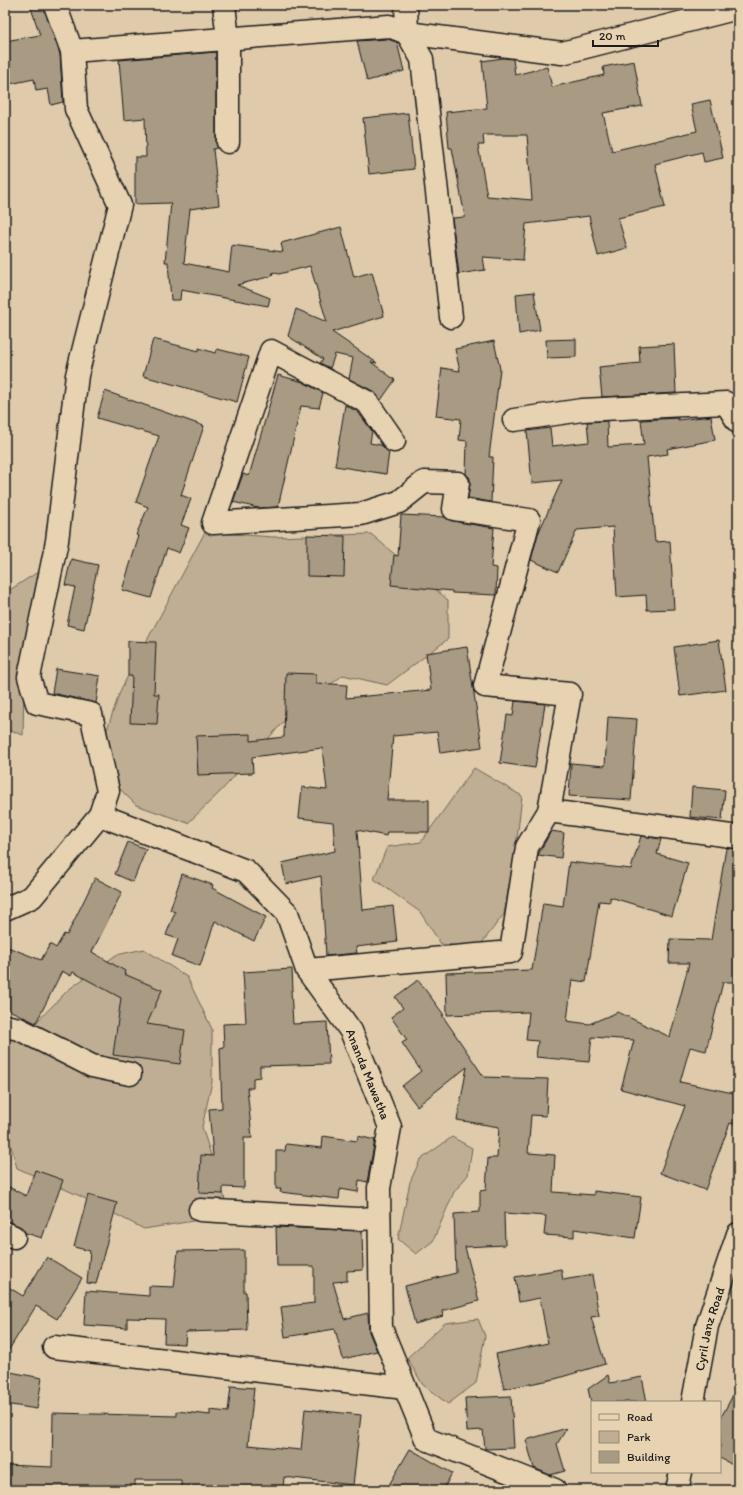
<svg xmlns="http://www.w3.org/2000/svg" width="743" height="1495" font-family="Itim,sans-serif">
	<rect width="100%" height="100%" fill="#dfcbab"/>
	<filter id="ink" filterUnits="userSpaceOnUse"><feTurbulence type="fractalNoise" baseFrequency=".025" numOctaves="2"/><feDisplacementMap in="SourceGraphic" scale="8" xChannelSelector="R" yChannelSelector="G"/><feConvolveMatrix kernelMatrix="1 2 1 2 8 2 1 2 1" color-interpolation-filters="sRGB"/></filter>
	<g filter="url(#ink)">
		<g fill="#bfae94" stroke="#6e6558">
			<polygon points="205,532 273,537 371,534 448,600 448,639 387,685 343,675 285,720 221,791 188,823 136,805 95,764 121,689"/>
			<polygon points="41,570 24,685 23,735 5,729 5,593"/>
			<polygon points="474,768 522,796 517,839 504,914 478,948 441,944 420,912 374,879 387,847 421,842"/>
			<polygon points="144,949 187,977 212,1029 212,1082 202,1127 230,1215 144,1229 80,1196 17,1168 6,1129 5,1030 21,1038 68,990 116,955"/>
			<polygon points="452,1137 472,1148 468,1175 454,1192 433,1241 416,1254 398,1239 410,1182 420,1160"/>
			<polygon points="478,1319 485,1336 476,1383 448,1404 423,1385 407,1358 445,1323"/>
		</g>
		<g fill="#a89a83" stroke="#1c1c1c" fill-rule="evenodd">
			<polygon points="30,5 43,5 60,54 63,102 51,105 48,89 36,91 34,79 5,85 5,41 40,35"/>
			<polygon points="387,39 397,42 404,71 367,81 357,41"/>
			<polygon points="216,52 216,142 217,148 213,149 219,205 190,209 184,263 229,272 232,245 283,252 281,243 341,227 354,277 372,272 384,316 332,332 377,363 371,362 395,380 381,400 373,391 349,379 353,358 335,354 330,368 320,363 323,359 288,336 296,309 327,322 310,266 279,274 273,272 272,276 237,285 270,298 268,306 181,290 180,300 171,300 168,262 165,262 171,203 135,204 135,157 146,157 145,118 124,120 119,60"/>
			<path d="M503,58L513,59L515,75L547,67L552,87L604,75L603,67L634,61L642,106L603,113L612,151L697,131L691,104L710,100L723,158L704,162L702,152L655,164L665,207L618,218L627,248L598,256L589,216L526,224L523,260L483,257L485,270L459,274L452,218L465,217L452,148H449L446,112L487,108L482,61ZM483,135H527L532,200L487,196L478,145H484Z"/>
			<polygon points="408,113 414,169 369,174 363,118"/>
			<polygon points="534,292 540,330 519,334 516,294"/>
			<polygon points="153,339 199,351 199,348 215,353 217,349 249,357 237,402 143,376"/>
			<polygon points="576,339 576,357 547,358 546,340"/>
			<polygon points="494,341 500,369 489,457 493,457 491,502 468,498 470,484 470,478 466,474 467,441 459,440 461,419 436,416 442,368 460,371 455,349"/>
			<polygon points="674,344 676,393 602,397 599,367 640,363 639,346"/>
			<polygon points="278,375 303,382 323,393 319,408 301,406 278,507 258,508 233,502 243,474 249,476"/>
			<polygon points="105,391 204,426 181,495 191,499 181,525 189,528 179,553 167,548 151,598 122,590 139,536 136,535 148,507 136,502 159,436 97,418"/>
			<polygon points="345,405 358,412 372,431 370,443 381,445 389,452 386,474 335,466"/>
			<polygon points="711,416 715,440 667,449 668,454 647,457 655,542 670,541 674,609 647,610 646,595 617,597 613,527 577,530 558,572 531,560 538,534 562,480 532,483 527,431 550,428 552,446 589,442 587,422 607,421 608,447 644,445 641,420 678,418 678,420"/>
			<polygon points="401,515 445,517 452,521 494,528 491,567 497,568 496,595 452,593 452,591 391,585 394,555 398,556"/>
			<polygon points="307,535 345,536 344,577 307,576"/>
			<polygon points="71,559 98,565 84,629 67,625 75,587 65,585"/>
			<polygon points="719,640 726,690 680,696 674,647"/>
			<polygon points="128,641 156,642 154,694 159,694 157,724 130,723 132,676 128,676"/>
			<polygon points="467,647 482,747 440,753 437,732 393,736 387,800 429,800 429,832 387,832 386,836 357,830 363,910 393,906 397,942 356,947 357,953 326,956 321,876 286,884 282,863 335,851 333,822 299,818 302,787 327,790 322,748 252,757 253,773 198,775 196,736 251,734 251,741 284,737 286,673 316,674 316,683 347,685 346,698 431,690 426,653"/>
			<polygon points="56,669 100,676 96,703 52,693"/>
			<polygon points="515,701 545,704 535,768 500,763 507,715 513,716"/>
			<polygon points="608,717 637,719 631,800 569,796 571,763 605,766"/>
			<polygon points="692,787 725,790 722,820 690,817"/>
			<polygon points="551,831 564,833 561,858 538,855"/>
			<polygon points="641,836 661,839 657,854 688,863 672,916 610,897 610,902 599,901 586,982 572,980 567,1021 589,1024 618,1012 670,1037 689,963 669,963 670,939 711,940 726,848 738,849 738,982 723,982 706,1051 690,1047 680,1082 738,1094 738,1125 730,1123 705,1190 660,1173 685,1106 621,1089 634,1040 592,1037 589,1062 536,1057 538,1041 526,1040 529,1012 447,1015 446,973 532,970 543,903 563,906 569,862 631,869"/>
			<polygon points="128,842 146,849 133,882 115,874"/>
			<polygon points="182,874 213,885 212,888 266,917 254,941 215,921 200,966 172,956 178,939 166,935 175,912 170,910"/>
			<polygon points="95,878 122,892 92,952 125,971 124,974 162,990 147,1024 185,1030 180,1064 113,1055 121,998 73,972 71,976 62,971 36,1023 5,1008 5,946 41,960 50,944 56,948 64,934 67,935"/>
			<polygon points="292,969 293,990 291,990 293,1024 327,1022 329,1064 260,1066 260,1077 253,1078 253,1088 247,1088 252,1138 244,1138 244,1188 223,1187 223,1194 199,1193 201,1155 213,1156 209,1109 222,1108 220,1048 224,1047 223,1024 246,1023 243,972"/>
			<polygon points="418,980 444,1015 442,1015 484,1077 548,1079 546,1116 531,1115 528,1153 555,1155 553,1192 594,1195 594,1191 641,1197 635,1238 574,1229 574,1237 544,1235 546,1216 504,1213 505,1245 465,1247 479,1301 442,1311 443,1316 415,1324 405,1286 456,1273 454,1214 480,1212 480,1191 486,1190 488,1158 497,1158 499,1127 457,1120 467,1067 417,1106 402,1086 421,1071 402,1043 407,1040 391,1017 403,1008 395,997"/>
			<polygon points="323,1136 357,1141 358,1136 375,1140 367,1182 359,1180 358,1192 340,1189 339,1199 280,1192 281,1189 276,1189 276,1151 285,1151 286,1144 322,1148"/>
			<polygon points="35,1170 63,1180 42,1238 26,1233 19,1226 5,1221 5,1185 26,1196"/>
			<polygon points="88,1195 117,1203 96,1284 87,1283 90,1251 74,1247"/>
			<polygon points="276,1227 362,1231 363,1270 347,1271 347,1281 333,1282 344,1319 368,1313 369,1332 377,1351 343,1359 335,1329 285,1337 281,1307 314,1303 314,1266 277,1266"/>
			<polygon points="244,1250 244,1292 246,1292 247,1330 186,1332 185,1344 164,1343 165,1319 127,1318 127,1328 84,1325 86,1291 149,1296 149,1286 174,1287 178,1251"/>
			<polygon points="47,1257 82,1278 57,1319 36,1306 5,1356 5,1285 23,1296"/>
			<polygon points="561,1269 563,1280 592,1275 599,1316 591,1317 605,1364 555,1379 504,1389 496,1354 548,1343 540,1298 519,1302 515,1277"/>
			<polygon points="5,1371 42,1378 37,1409 5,1404"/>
			<polygon points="608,1375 610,1383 642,1377 647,1402 591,1402 588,1389"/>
			<polygon points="231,1386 254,1388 248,1445 301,1450 305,1409 361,1415 353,1485 284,1477 283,1490 181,1490 181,1480 135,1480 135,1490 5,1490 5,1465 52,1467 53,1413 177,1416 177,1411 210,1415 210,1410 228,1412"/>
			<polygon points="738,1386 738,1468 720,1458 720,1419"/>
			<polygon points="511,1396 514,1448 485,1449 483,1430 467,1431 465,1398"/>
			<polygon points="567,1428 557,1444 565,1471 550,1475 534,1468 526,1440"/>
			<polygon points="410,1449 452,1473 443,1490 386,1490"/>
		</g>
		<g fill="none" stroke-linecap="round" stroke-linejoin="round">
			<g stroke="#1c1c1c" stroke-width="25">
				<g id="minor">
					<polyline points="55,5 72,51 389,26 407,33 562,53 738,8"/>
					<polyline points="224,5 228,39 228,142"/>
					<polyline points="406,5 407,33 422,59 451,317"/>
					<polyline points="514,420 582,410 726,403 738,422"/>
					<polyline points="394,441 367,402 271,351 213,523 361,514 399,502 424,482 458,483 454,509 529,520 485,686 570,694 549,811"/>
					<path id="s1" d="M100,815L246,871L287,913L307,970L351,1031L390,1127L379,1188L381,1328L426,1439L555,1490"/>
					<polyline points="5,909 32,897 100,815 108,791 91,714 37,703 29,677 57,541 77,375 120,205 76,109 72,51"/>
					<polyline points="307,970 511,952 527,847 549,811 738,837"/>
					<polyline points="5,1026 19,1029 92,1066 130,1074"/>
					<polyline points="200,1210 357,1219 379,1218"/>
					<polyline points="5,1233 14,1237"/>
					<polyline points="54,1347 405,1388"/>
					<path id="s2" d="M693,1402L707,1326L738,1234"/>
					<polyline points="677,1490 681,1472"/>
				</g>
			</g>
			<use href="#minor" stroke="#e7d2b1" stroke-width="22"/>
		</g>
	</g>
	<g text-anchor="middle" stroke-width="3" stroke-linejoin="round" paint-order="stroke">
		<g font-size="13" fill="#1c1c1c" stroke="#e7d2b1">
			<text dy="5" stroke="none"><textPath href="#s1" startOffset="397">Ananda Mawatha</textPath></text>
			<text dy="5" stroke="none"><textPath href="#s2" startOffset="75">Cyril Janz Road</textPath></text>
		</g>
	</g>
	<rect width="743" height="1495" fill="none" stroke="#e7d2b1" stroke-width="20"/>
	<rect x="10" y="10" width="723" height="1475" fill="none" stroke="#1c1c1c" stroke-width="1.5" filter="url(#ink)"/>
	<rect x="591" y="1401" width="130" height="72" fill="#e7d2b1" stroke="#968975"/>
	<rect x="599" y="1414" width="20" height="6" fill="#e7d2b1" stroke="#968975"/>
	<text x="627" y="1421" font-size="12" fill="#1c1c1c">Road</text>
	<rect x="599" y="1431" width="20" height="12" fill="#bfae94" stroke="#968975"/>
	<text x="627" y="1441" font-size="12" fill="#1c1c1c">Park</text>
	<rect x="599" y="1451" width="20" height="12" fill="#a89a83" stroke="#968975"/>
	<text x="627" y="1461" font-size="12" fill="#1c1c1c">Building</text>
	<path d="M593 40v6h65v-6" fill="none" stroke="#1c1c1c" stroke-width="2"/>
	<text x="599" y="40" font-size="12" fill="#1c1c1c" stroke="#e7d2b1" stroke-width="3" paint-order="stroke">20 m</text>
</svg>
